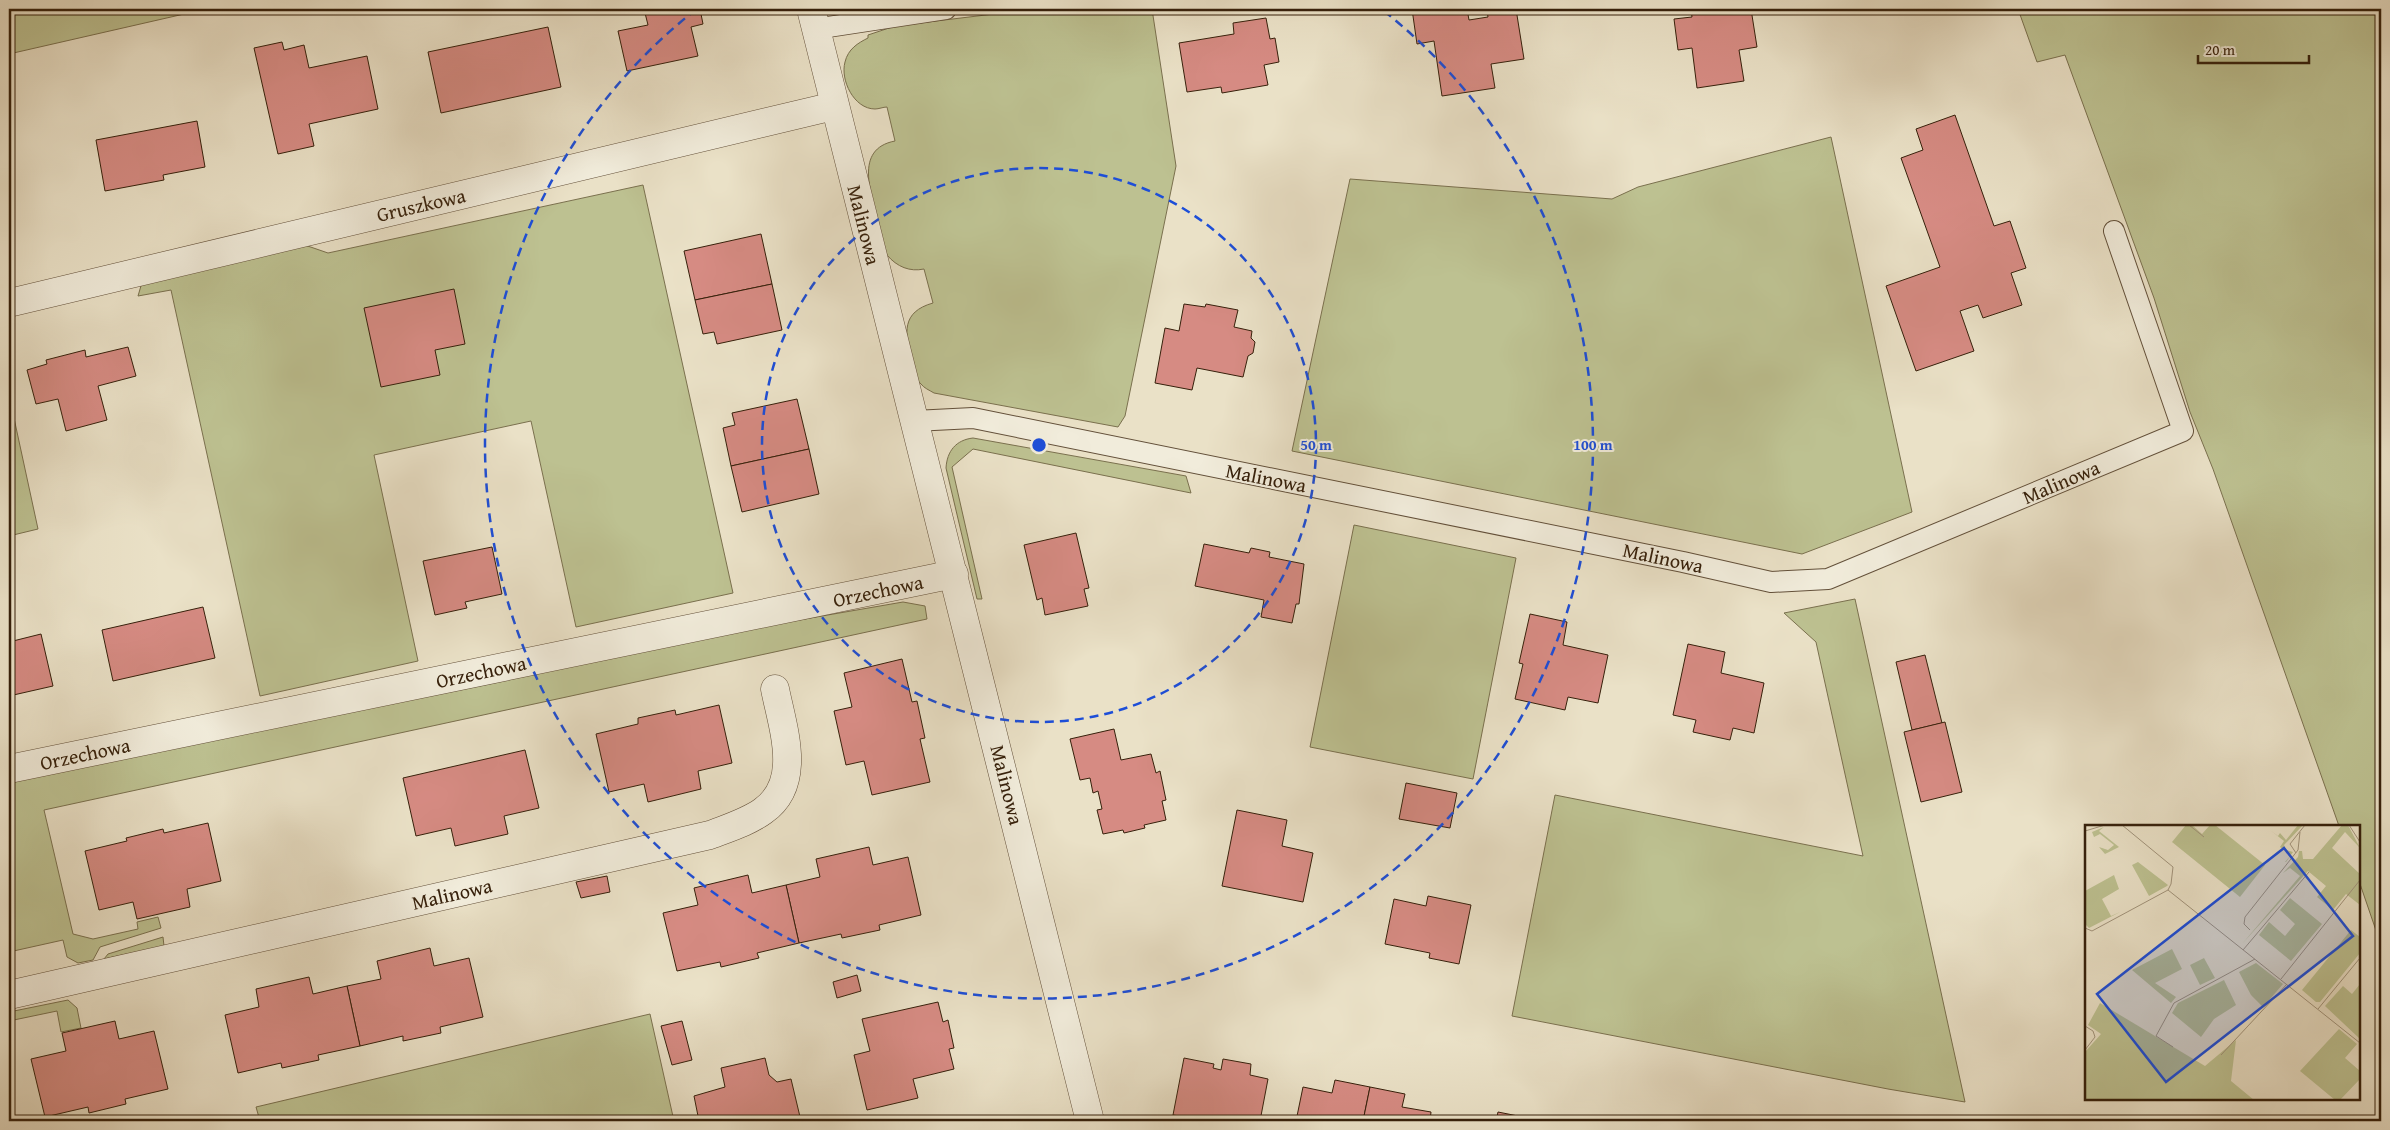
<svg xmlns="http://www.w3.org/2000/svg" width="2390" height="1130" font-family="'Gentium Book Plus',serif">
	<rect width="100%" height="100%" fill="#eae1c7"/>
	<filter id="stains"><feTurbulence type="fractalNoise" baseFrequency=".004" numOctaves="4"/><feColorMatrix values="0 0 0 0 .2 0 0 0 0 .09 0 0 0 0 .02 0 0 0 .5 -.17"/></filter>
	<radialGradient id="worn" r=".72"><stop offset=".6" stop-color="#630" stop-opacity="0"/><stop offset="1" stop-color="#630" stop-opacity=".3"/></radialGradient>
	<g fill="#bdc191" stroke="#7a704e">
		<polygon points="9,9 206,9 9,54"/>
		<path d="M1035,9H1152L1176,166L1125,416L1118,427L934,393C929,390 924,388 921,384C914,378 913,368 911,359C905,333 901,312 933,303L924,269C910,272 897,267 887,255C882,247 881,231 878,222C872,194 853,149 895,141L887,107C883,107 879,109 875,109C854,109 840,80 845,62C848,49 858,43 868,38V35L895,26Z"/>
		<polygon points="2018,9 2381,9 2381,945 2359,881 2359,826 2339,826 2213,469 2190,412 2154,298 2065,55 2037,62"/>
		<polygon points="1831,137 1912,512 1802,554 1292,451 1350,179 1612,199 1638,187"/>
		<polygon points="643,185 733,593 576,627 531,421 374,455 418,661 260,696 171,290 138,296 143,279 299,243 328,253"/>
		<polygon points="9,395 38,529 9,536"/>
		<path d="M973,438L1186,476L1191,493L973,449L952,467L982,599H977L946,468C947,451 956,440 973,438Z"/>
		<polygon points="1354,525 1516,558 1473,779 1310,747"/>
		<polygon points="1855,599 1965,1102 1888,1089 1512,1016 1555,795 1863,856 1816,642 1784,613"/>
		<polygon points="903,602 925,606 927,619 44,810 73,934 93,939 138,929 137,922 158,917 161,928 100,947 93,960 78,963 67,957 63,940 9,952 9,781 489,684 741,630"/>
		<polygon points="163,937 164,946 104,959 108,954"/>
		<polygon points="68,1000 77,1008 81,1028 61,1032 57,1011 9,1021 9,1012"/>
		<polygon points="650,1014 674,1121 260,1121 256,1107"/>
	</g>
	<g fill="#d68b83" stroke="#36200b">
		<polygon points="644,9 700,9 703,24 691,27 698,56 627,71 618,31 648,25"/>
		<polygon points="1412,9 1467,9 1469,20 1488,17 1487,11 1516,9 1524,59 1491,64 1495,88 1442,96 1434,41 1417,44"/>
		<polygon points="1691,9 1732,9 1732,11 1751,9 1757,47 1739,50 1744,81 1697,88 1692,48 1678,50 1674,19 1692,17"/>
		<polygon points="1266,18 1270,39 1275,38 1279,62 1264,65 1268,85 1222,93 1221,87 1187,92 1179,43 1234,34 1233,23"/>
		<polygon points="548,27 561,87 441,113 428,52"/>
		<polygon points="282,42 284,50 304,45 309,68 367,56 378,109 309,124 314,146 278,154 254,48"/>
		<polygon points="1955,115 1994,226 2010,221 2026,268 2011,273 2022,305 1983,318 1978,305 1960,311 1974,351 1916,371 1886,286 1940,267 1901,158 1923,150 1916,129"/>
		<polygon points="197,121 205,167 163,175 164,180 105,191 96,140"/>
		<polygon points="761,234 772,284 695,300 684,251"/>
		<polygon points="772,284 782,330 717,344 714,332 703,334 695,300"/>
		<polygon points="454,289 465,344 435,350 440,375 381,387 364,308"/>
		<polygon points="1184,304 1205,307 1206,304 1238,310 1234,327 1252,331 1251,338 1255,342 1253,353 1248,356 1243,377 1197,368 1192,390 1155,383 1165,328 1179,331"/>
		<polygon points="128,347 136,376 98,386 107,420 66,431 58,399 36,404 27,370 47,364 46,360 85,350 86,357"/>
		<polygon points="797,399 809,449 731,466 723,428 735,425 732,413"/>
		<polygon points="809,449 819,494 742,512 731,466"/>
		<polygon points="1076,533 1089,588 1084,589 1088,606 1045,615 1042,598 1037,600 1024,545"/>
		<polygon points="1204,544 1249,553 1251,548 1270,552 1269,557 1304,564 1299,604 1296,604 1292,623 1261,617 1264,600 1195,586"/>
		<polygon points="492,547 502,594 465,602 467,608 435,615 423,561"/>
		<polygon points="203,607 215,658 113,681 102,630"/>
		<polygon points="1530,614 1567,622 1563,645 1608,655 1598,703 1568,697 1565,710 1515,699 1523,664 1519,663"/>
		<polygon points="41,634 53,686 9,696 9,642"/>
		<polygon points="1688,644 1725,652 1721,673 1764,683 1754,733 1733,728 1730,740 1693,732 1696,720 1673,715"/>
		<polygon points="1925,655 1942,723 1912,730 1896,662"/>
		<polygon points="902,659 912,702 917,701 925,738 920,739 930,782 872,795 864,761 846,765 834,711 852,707 844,673"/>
		<polygon points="719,705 732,763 698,771 701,789 648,802 644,784 609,792 596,734 638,724 638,718 675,710 676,715"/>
		<polygon points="1945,722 1962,792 1921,802 1904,732"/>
		<polygon points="1114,729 1121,760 1151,754 1156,773 1160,771 1166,800 1162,801 1166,820 1144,825 1145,828 1124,833 1123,830 1103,834 1097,810 1102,809 1098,791 1093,793 1090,778 1080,780 1070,739"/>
		<polygon points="525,750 539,808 504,816 508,834 455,846 451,828 416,836 403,778"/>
		<polygon points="1406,783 1457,793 1450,828 1399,819"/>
		<polygon points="1237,810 1287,820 1282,846 1313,853 1303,902 1222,886"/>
		<polygon points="208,823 221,881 187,889 190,907 137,919 133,902 99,910 85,851 127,841 126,838 163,829 164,833"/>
		<polygon points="869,847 873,865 908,857 921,915 879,925 880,930 842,938 841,934 799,943 786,885 820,877 816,859"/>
		<polygon points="748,875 752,893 786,885 799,943 757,953 759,958 721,967 720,962 677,971 663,913 698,905 694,888"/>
		<polygon points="607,876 610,892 581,898 576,882"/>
		<polygon points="1428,896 1471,905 1459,964 1429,958 1430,953 1385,944 1394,899 1426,906"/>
		<polygon points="430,948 434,966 469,958 483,1017 440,1027 441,1033 403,1041 403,1036 360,1046 347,986 381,979 377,961"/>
		<polygon points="857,975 861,991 837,998 833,982"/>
		<polygon points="309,977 313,994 347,986 360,1046 318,1055 319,1060 282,1068 281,1063 238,1073 225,1015 259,1007 256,989"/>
		<polygon points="938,1002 943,1022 948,1020 954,1048 949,1049 954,1069 913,1079 918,1098 867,1110 854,1055 870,1051 862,1019"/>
		<polygon points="115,1021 119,1039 154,1031 168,1089 125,1099 126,1104 89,1113 88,1107 45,1117 31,1059 66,1051 62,1033"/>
		<polygon points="682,1021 692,1060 672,1065 661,1026"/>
		<polygon points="765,1058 769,1075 777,1082 791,1079 801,1121 699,1121 694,1096 725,1087 721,1068"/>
		<polygon points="1184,1058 1214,1064 1213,1068 1221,1070 1223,1059 1251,1064 1250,1075 1268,1079 1260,1121 1241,1117 1240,1121 1199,1121 1199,1119 1173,1115"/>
		<polygon points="1335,1080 1370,1087 1363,1121 1296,1121 1303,1087 1332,1093"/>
		<polygon points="1370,1087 1405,1094 1402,1107 1431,1112 1430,1121 1363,1121"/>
		<polygon points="1498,1112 1533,1119 1532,1121 1496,1121"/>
	</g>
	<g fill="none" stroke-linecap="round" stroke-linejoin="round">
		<g stroke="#63503a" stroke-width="22">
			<g id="service">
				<polyline points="815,29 946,9"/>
				<polyline points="914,421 973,418 1683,562 1771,582 1828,579 2183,431 2114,231"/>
			</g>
		</g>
		<g stroke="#63503a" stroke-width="29">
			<g id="minor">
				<polyline points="811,9 1090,1121"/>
				<polyline points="9,303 834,106"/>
				<polyline points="9,769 954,574"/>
				<path d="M9,995L710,835C728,828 748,822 763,811C803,783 783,729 775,689"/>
			</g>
		</g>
		<use href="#service" stroke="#f1ecdb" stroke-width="20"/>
		<use href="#minor" stroke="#f1ecdb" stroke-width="28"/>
	</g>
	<g fill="none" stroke="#1d4ed8" stroke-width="2.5" stroke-dasharray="9 6">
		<circle cx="1039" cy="445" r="277"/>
		<path d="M1384 11A554 554 0 1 1 694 11"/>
	</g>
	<g text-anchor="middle" stroke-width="4" stroke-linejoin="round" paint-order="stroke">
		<g font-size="20" fill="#36200b" stroke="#f1ecdb">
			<text transform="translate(421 205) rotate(-13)" y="7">Gruszkowa</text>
			<text transform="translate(864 225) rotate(76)" y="7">Malinowa</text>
			<text transform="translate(1266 478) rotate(11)" y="7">Malinowa</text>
			<text transform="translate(2061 482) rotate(-23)" y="7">Malinowa</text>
			<text transform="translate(1663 558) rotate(12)" y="7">Malinowa</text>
			<text transform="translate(878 591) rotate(-12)" y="7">Orzechowa</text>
			<text transform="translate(481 672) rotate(-12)" y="7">Orzechowa</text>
			<text transform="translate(85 754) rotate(-12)" y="7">Orzechowa</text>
			<text transform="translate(1007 785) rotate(76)" y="7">Malinowa</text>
			<text transform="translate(452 894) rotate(-13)" y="7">Malinowa</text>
		</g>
	</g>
	<g transform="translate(2085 825)">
		<rect width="275" height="275" fill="#eae1c7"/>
		<path d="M101,0H107L117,9L125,0H130L180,40L155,72L87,17ZM213,0H218L199,20L201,25L208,27L201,37H200L206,30L195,22L199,16L185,5L193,11L195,8L201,15ZM257,0H263L275,23L260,7L247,23L275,49V80L261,69L248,85L232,72L241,61L223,46L157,119L215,51L205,43L198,48L213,32L214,26H217L218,34H228ZM19,2L14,6L34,22L20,29L14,22L23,25L29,20L15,9L9,12L7,7ZM53,37L83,60L82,61L64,71L47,40ZM29,50L34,64L17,74L26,91L35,87L4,103L0,99V66ZM205,73L237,99L206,136L174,110L184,97L200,111L210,99L195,85ZM266,105L275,112V128L235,177H231L217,165ZM87,124L97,144L70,158L91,172L86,178L47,145ZM119,133L130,153L115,160L105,140ZM171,138L198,159L178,182L166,170L154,147ZM139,155L151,180L129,194L116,212L87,188L93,178ZM275,159V214L240,181L258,161L267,169ZM15,178L120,241L151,215L146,256L169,275H0V227L16,209L3,200ZM254,204L272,219L260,233L275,246V254L255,275H250L215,246Z" fill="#bdc191"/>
		<path fill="none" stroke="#a2947c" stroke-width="1" d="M104,0L119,12M264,0L275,17M0,6L20,0M211,28L205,19L220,0M83,65L275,218M0,103L7,106L83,65L86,59L88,42L37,0M165,105L159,99L160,92L213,25L215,7M158,125L224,47M196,154L275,55M233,184L275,133M0,201L8,206L10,212L0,225M88,222L71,211L89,178L170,134M136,230L202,159"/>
		<path fill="#1d4ed8" fill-opacity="0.15" stroke="#1d4ed8" stroke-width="2.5" d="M199,23L268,111L81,257L12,169Z"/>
		<rect width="275" height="275" fill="none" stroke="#36200b" stroke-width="2.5"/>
	</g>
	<circle cx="1039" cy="445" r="8" fill="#1d4ed8" stroke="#f1ecdb" stroke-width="2.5"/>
	<g font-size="15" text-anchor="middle" font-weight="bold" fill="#1d4ed8" stroke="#f1ecdb" stroke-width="4" stroke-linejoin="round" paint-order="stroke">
		<text x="1316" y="450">50 m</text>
		<text x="1593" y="450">100 m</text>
	</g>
	<rect width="2390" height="1130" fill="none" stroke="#eae1c7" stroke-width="30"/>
	<rect x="10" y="10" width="2370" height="1110" fill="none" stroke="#36200b" stroke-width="2.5"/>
	<rect x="15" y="15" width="2360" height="1100" fill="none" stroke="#36200b"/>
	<path d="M2198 55v8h111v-8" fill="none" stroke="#36200b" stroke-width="2.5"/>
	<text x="2205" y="55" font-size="15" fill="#36200b" stroke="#f1ecdb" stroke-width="4" paint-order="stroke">20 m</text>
	<rect width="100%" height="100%" filter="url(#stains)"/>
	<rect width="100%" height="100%" fill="url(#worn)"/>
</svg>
